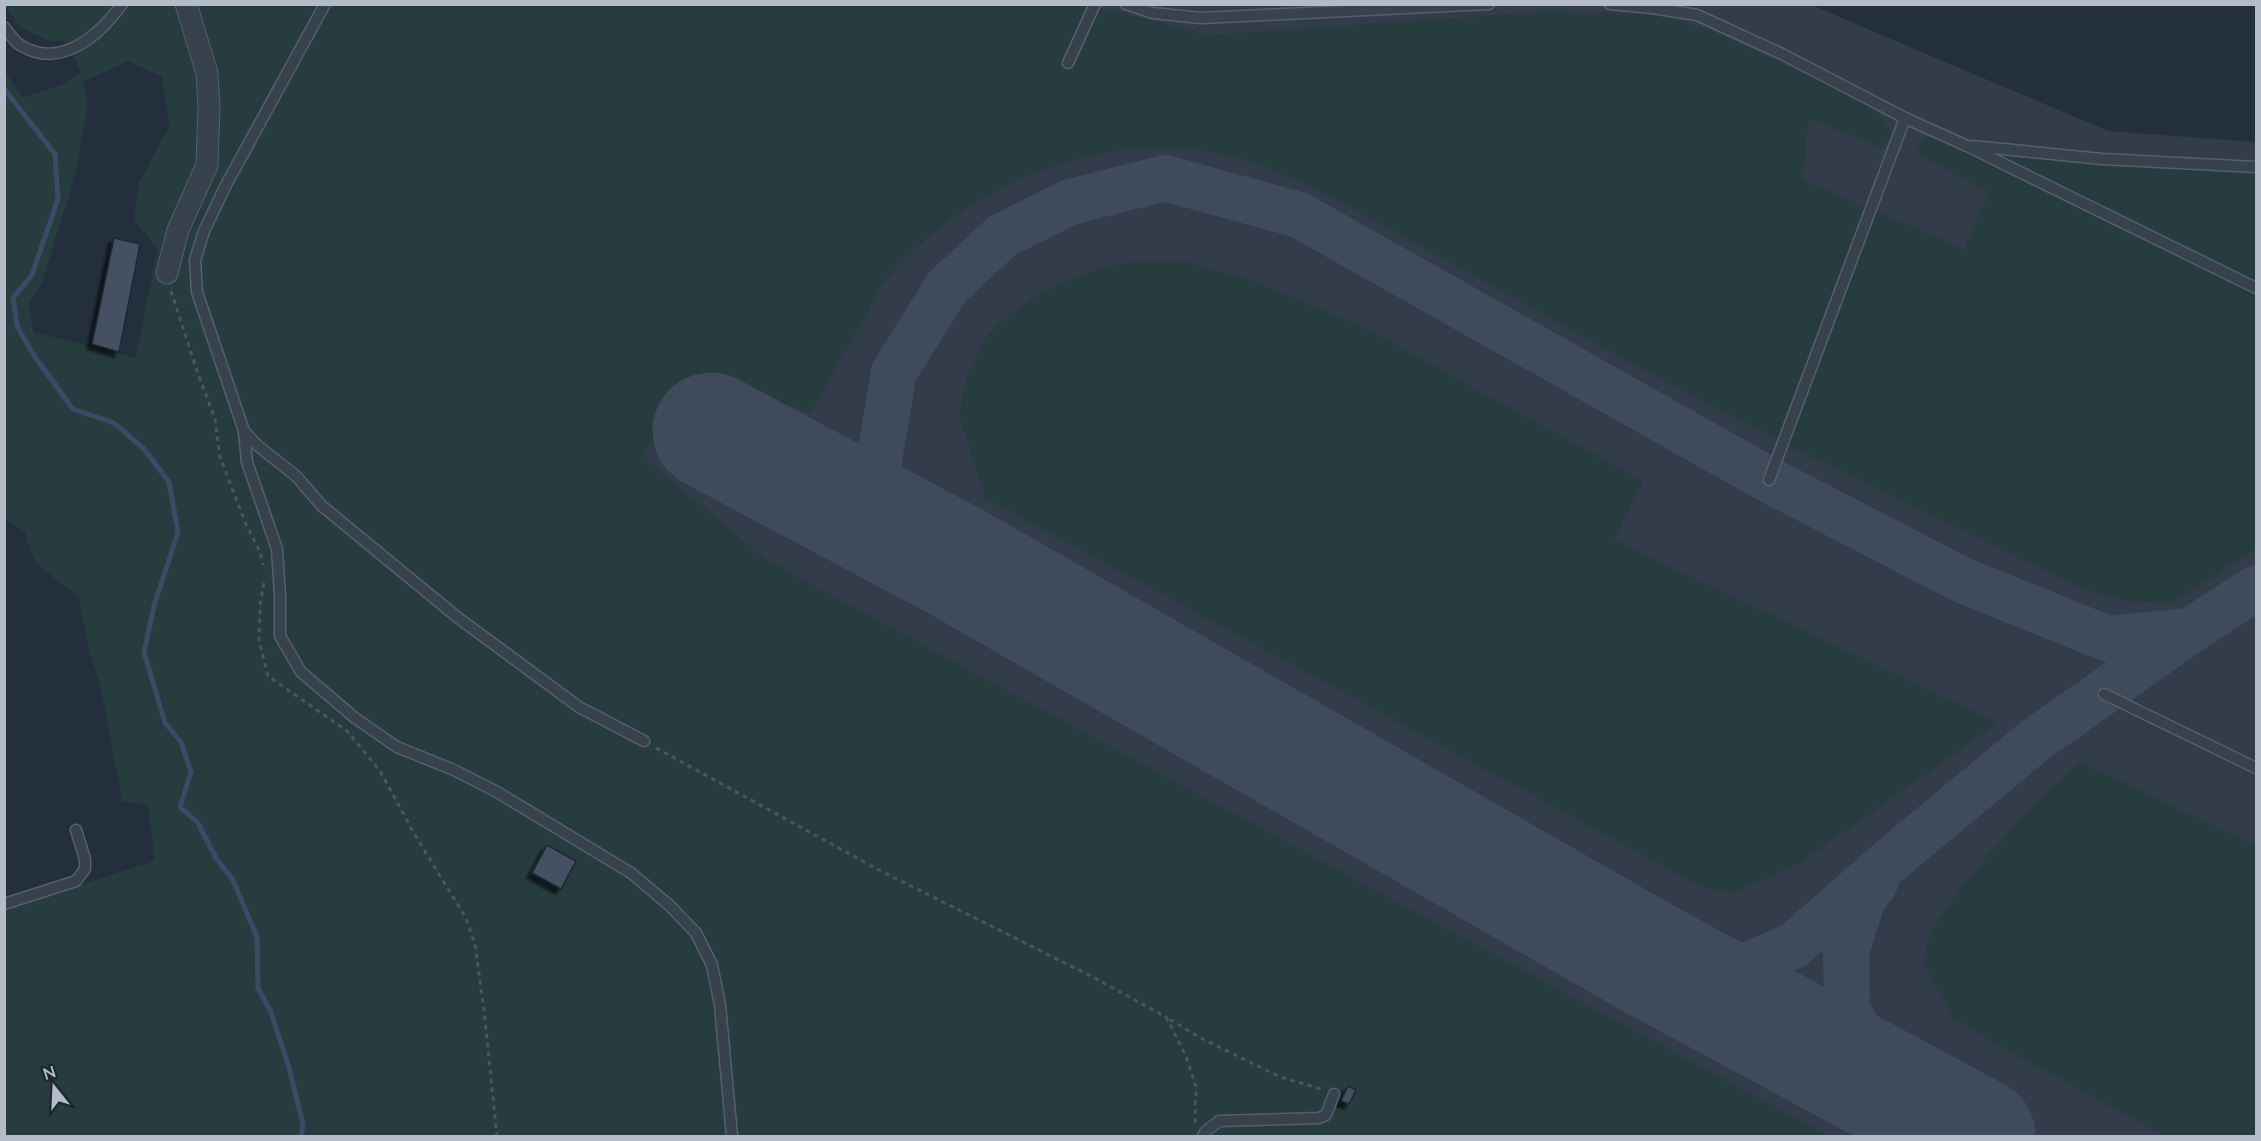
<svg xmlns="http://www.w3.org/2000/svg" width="2261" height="1141" font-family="Lato,sans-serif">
	<defs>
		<filter id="shadow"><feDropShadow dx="-5" dy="5" stdDeviation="1.5" flood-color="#0009"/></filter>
	</defs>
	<rect width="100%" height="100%" fill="#242f3e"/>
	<polygon fill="#323c4b" points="296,5 1811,5 2108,131 2256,142 2256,1136 665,1136"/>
	<g fill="#263c3f" fill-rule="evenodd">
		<path d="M1086,4L1208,35L1541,12L1653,14L1710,30L1875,107L1892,133L1883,148L1809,119L1802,180L1964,249L1989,193L1916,153L1925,137L2256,169V548L2173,603L2126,601L2080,588C1926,512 1769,439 1618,356C1546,316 1474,276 1402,236C1347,206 1294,173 1233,157C1108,126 971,181 889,276C878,289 871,307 863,321C845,352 828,382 811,413L694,373L643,456L765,559L1829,1136H5V909L155,861L148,805L122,801L101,688L88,647L79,597L35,563L25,533L5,519L4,70L23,98L61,85L81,72L66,41H50L20,27L5,5H179L192,43L210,164L194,5ZM128,61L162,77L169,127L139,182L134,220L157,248L136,358L34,332L28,305L42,283L75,176L88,104L83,82Z"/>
		<polygon points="1142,261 1180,261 1216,270 1252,281 1358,324 1643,481 1614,540 1998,723 1800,863 1735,892 1712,890 1698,885 985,498 959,415 967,377 984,339 1009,315 1039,294 1070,279 1107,266"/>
		<polygon points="2080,762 2256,846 2256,1136 2165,1136 1993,1042 1953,1018 1923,963 1931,931 1964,884 2016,823"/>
	</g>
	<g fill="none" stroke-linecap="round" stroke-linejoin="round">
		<polyline stroke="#394c67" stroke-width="5" points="4,89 55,154 58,199 32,275 13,298 17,326 33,354 73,409 114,423 144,449 169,482 178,532 154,606 144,652 165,723 181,742 191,772 180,807 198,823 216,858 233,880 257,937 258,988 271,1012 290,1071 303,1125 301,1136"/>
		<g stroke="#3f4a5a" stroke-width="46">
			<polyline points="958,563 900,511 877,472 894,372 947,287 1002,236 1070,202 1165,178 1299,215 1769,480 1962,580 2108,639 2190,631"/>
			<polyline points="1875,883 1862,901 1846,952 1847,1008 1874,1062 1925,1108"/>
			<polyline points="1653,961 1710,970 1743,967 1793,946 1893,858 2034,741 2190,631 2256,588"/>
		</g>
		<polyline stroke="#3f4a5a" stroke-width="117" points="711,431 958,563 1653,961 1977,1136"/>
	</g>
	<g fill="#455162" stroke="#1f2835" stroke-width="1.5" filter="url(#shadow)">
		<polygon points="114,238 140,244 119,352 92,344"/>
		<polygon points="547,845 576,861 561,889 532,873"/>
		<polygon points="1348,1086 1356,1090 1349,1104 1341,1101"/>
	</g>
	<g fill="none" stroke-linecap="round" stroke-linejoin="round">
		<g stroke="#565f6c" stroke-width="13">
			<g id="lane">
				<polyline points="325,4 226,185 204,231 195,260 197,292 244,431 247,462 277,549 280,596 280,636 301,672 355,718 397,747 454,770 497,792 631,873 669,905 696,933 712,965 720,1005 732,1136"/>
				<polyline points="1126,4 1153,13 1201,18 1489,4"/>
				<polyline points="1610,4 1652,8 1697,15 1782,54 1905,118 1967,146 2256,288"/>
				<path d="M4,27C9,33 14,41 20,45C60,70 99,36 122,4"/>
				<polyline points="1068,63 1095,4"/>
				<polyline points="1973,146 2102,159 2256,167"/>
				<polyline points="244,431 257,445 296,476 322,506 457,617 579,707 644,741"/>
				<polyline points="1769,480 1905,118"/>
				<polyline points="2104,694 2256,768"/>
				<polyline points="4,904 76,881 85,869 85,859 76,830"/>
				<polyline points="1203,1136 1205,1132 1219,1121 1319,1118 1326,1115 1334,1094"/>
			</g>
		</g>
		<g stroke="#565f6c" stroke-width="23">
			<polyline id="street" points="167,273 178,230 207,165 209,106 207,73 186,4"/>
		</g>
		<g stroke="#44595c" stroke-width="3" stroke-dasharray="4.5 4.5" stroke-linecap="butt">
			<polyline points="171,291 197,371 215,419 220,457 245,522 260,552 263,565"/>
			<polyline points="264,583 260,605 259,640 268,676 347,731 380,771 415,835 466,918 475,944 484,1011 497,1136"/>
			<polyline points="656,748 877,869 1089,975 1166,1017"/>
			<polyline points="1195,1123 1196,1087 1186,1056 1166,1017 1199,1037 1280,1077 1321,1089"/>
		</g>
		<use href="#lane" stroke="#38414e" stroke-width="10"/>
		<use href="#street" stroke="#38414e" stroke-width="21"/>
	</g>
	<rect width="2261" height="1141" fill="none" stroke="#b4bcc9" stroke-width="12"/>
	<g transform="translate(54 1087) rotate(342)" stroke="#1d2633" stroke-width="4.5" paint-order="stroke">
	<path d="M0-4.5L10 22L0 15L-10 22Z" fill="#b4bcc9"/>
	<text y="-9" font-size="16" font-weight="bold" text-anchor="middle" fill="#b4bcc9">N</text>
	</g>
</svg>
